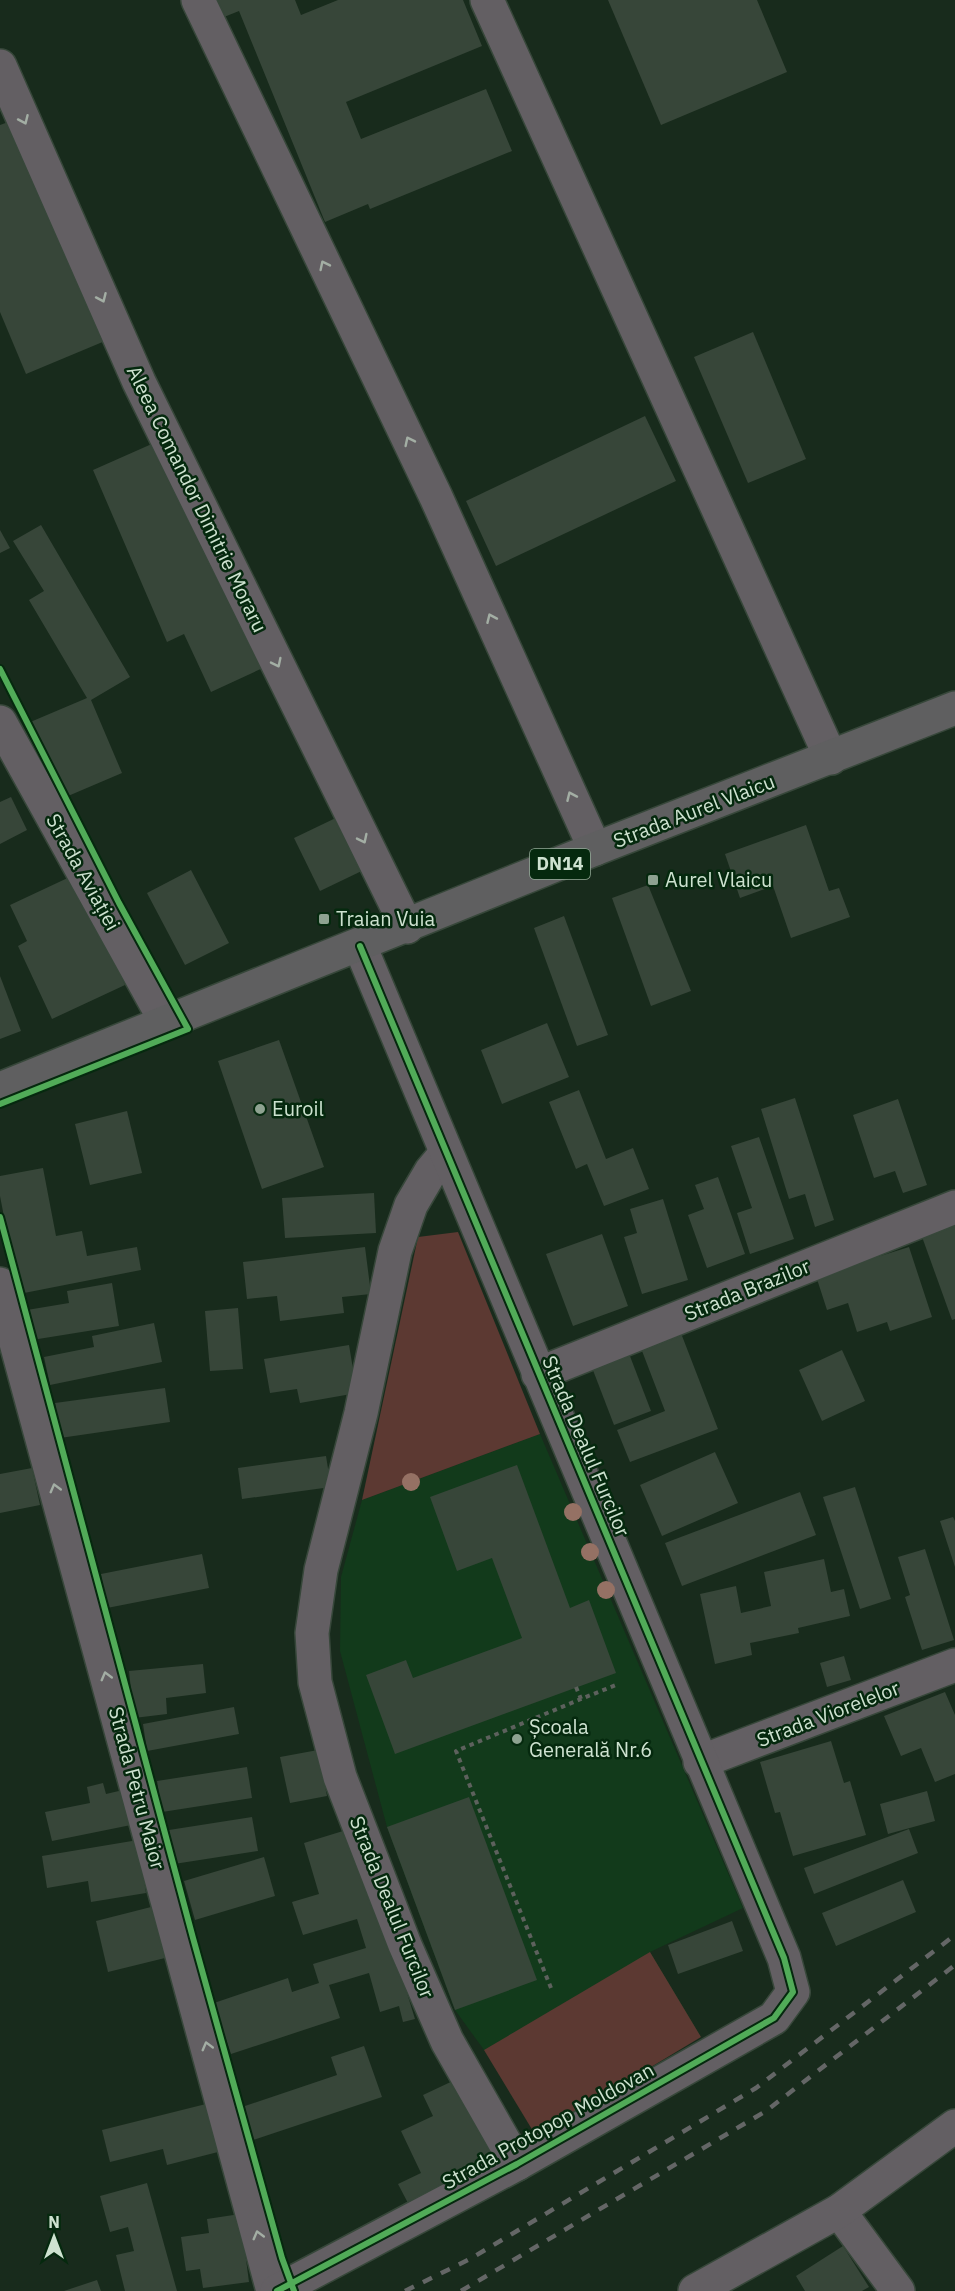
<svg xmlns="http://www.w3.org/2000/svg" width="955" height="2291" font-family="'IBM Plex Sans',sans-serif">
	<rect width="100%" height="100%" fill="#182b1c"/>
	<polygon fill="#123a1b" points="540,1434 743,1908 650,1952 701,2037 484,2050 455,2010 387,1827 340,1651 341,1577 362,1500"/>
	<g fill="#5c3932">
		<polygon points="458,1232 540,1434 362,1500 418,1237"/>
		<polygon points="650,1952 701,2037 536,2136 484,2050"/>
	</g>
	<g fill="#374639">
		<polygon points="217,0 295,0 301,15 338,0 463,0 482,46 346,102 361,139 486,89 512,151 370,209 368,204 325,222 239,11 224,17"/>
		<polygon points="608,0 757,0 787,72 661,125"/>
		<polygon points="11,121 105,341 26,374 0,312 0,125"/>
		<polygon points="753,332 806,459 748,483 694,357"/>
		<polygon points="645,416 676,481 496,566 466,501"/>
		<polygon points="163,439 265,667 211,692 184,634 167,642 93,470"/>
		<polygon points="41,525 130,677 91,700 122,773 61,799 28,723 87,698 29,600 44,591 13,541"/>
		<polygon points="0,530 10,548 0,553"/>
		<polygon points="11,797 27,830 0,844 0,802"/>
		<polygon points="344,814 370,867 320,891 294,838"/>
		<polygon points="806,825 829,891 839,888 850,917 791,938 773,886 740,898 725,854"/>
		<polygon points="191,870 229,943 185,965 147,893"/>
		<polygon points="74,875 125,985 52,1019 18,946 27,941 10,905"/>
		<polygon points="648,885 691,991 651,1006 612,898"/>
		<polygon points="564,916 608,1035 577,1046 534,928"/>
		<polygon points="0,976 21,1031 0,1039"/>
		<polygon points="547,1023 569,1077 502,1104 481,1050"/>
		<polygon points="279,1040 324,1167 262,1189 218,1061"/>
		<polygon points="579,1090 606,1159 633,1148 649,1189 604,1206 587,1164 576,1169 549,1102"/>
		<polygon points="795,1098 834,1220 815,1227 805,1194 789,1199 761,1109"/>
		<polygon points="898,1099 927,1185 903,1193 895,1171 874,1178 853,1115"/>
		<polygon points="127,1111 142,1173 90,1185 75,1124"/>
		<polygon points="759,1137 794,1239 750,1254 737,1213 752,1208 731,1146"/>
		<polygon points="43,1168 56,1236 82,1231 87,1256 137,1247 141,1270 19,1294 0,1196 0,1176"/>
		<polygon points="718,1177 745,1254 707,1268 688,1215 704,1209 695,1185"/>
		<polygon points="374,1193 376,1233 285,1238 282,1198"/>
		<polygon points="663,1199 688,1280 642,1294 624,1237 637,1233 630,1209"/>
		<polygon points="955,1222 955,1319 952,1320 921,1234"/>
		<polygon points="602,1234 628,1306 573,1326 546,1254"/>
		<polygon points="365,1247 371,1294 342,1297 344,1313 280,1321 277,1296 247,1299 243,1262"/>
		<polygon points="909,1247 932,1317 890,1331 887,1322 857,1332 848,1303 827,1310 816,1276"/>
		<polygon points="112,1283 119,1326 32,1340 27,1310 69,1303 67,1291"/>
		<polygon points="238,1308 243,1369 210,1371 205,1311"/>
		<polygon points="154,1323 162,1362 50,1385 44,1357 94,1347 92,1336"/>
		<polygon points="679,1328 718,1429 630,1462 617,1430 665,1411 639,1343"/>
		<polygon points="349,1345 357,1393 300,1403 297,1389 270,1393 264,1359"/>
		<polygon points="842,1350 865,1401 822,1421 799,1370"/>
		<polygon points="628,1351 651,1411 614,1425 591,1365"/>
		<polygon points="165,1388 170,1422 60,1438 55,1403"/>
		<polygon points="715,1452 738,1503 662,1536 640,1485"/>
		<polygon points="326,1456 331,1487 242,1499 238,1468"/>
		<polygon points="517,1465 570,1608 589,1600 616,1673 395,1754 366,1675 406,1660 413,1678 522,1638 492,1558 457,1571 430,1497"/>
		<polygon points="32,1468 40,1505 0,1513 0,1474"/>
		<polygon points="855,1487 891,1599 860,1609 823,1497"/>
		<polygon points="800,1492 816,1535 682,1586 665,1543"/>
		<polygon points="953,1517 955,1521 955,1567 940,1521"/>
		<polygon points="925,1549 954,1640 922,1650 905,1597 910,1595 898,1557"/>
		<polygon points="202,1554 209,1588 107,1608 101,1574"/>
		<polygon points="824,1559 831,1592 844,1589 850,1616 798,1628 799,1633 750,1643 752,1655 715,1664 700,1594 736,1586 741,1613 771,1606 764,1572"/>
		<polygon points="844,1656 851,1680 827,1687 820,1663"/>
		<polygon points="203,1664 206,1693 166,1698 167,1714 134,1718 129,1671"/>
		<polygon points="945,1692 955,1715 955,1774 935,1782 921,1748 901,1756 884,1716"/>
		<polygon points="234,1707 239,1734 147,1751 143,1724"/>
		<polygon points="831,1741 844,1783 850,1781 866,1835 793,1856 780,1812 775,1813 760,1762"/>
		<polygon points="318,1750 327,1796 290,1803 280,1757"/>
		<polygon points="247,1767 252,1798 162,1812 157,1781"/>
		<polygon points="103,1783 106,1794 123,1790 131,1825 52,1841 45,1812 90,1803 87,1787"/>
		<polygon points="927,1791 935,1821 888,1834 880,1804"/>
		<polygon points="469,1797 537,1980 455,2010 387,1827"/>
		<polygon points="252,1817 258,1851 174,1864 169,1830"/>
		<polygon points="356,1827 415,2019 403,2022 399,2006 380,2012 369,1973 329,1985 340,2018 231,2054 214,2003 288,1978 292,1992 319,1983 313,1964 366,1948 357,1919 303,1935 292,1902 319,1894 304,1843"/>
		<polygon points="909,1829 918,1853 814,1894 804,1868"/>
		<polygon points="138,1840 146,1893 91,1902 88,1881 47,1888 42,1856"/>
		<polygon points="264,1857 275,1896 195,1920 184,1881"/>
		<polygon points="903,1880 916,1912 836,1946 822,1913"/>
		<polygon points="151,1907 165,1958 108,1972 96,1921"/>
		<polygon points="732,1921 743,1951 678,1974 668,1945"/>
		<polygon points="364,2046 382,2097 253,2140 242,2107 337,2075 331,2057"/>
		<polygon points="457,2079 498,2161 409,2205 398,2184 421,2173 401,2131 433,2116 423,2095"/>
		<polygon points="206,2104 218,2152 167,2165 163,2149 110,2162 102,2130"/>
		<polygon points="147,2183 177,2291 125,2291 116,2255 134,2251 128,2227 110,2232 100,2196"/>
		<polygon points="240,2214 249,2282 203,2288 200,2269 186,2271 181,2237 209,2233 207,2219"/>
		<polygon points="843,2246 869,2287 862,2291 805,2291 796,2276"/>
		<polygon points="97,2280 101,2291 64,2291"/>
	</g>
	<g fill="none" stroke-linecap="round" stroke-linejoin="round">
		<g stroke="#37473a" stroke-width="36">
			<g id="street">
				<polyline points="198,0 436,497 595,849"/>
				<polyline points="487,0 831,758"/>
				<polyline points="0,66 139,382 407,927"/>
				<polyline points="0,722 166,1022"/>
				<polyline points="446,1153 431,1171 411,1205 395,1251 361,1413 321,1570 312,1633 315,1682 340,1777 405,1945 447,2041 517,2164"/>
				<polyline points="0,1284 273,2291"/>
				<polyline points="538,1374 955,1207"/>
				<polyline points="700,1762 955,1665"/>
				<polyline points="839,2211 898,2291"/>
				<polyline points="277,2291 517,2164 774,2018 793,1992 784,1958 360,946"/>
				<polyline points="695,2291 839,2211 955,2126"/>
			</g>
		</g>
		<g stroke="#37473a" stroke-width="36">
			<polyline id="primary" points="0,1089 595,849 955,708"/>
		</g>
		<g stroke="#5d615d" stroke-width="4" stroke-dasharray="4.5 4.5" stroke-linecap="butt">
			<polyline points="576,1687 581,1699 616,1685"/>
			<polyline points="551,1988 456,1751 581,1699"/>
		</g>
		<use href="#street" stroke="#635f63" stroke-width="33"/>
		<use href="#primary" stroke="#5f5f60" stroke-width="33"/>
		<g stroke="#646666" stroke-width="4.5" stroke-dasharray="10 10" stroke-linecap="butt">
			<polyline points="405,2291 470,2259 756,2088 955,1935"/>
			<polyline points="461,2291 766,2111 955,1965"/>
		</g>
		<g stroke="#05290e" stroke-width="10">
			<g id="cycleway">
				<polyline points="0,669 119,903 188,1029 0,1104"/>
				<polyline points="0,1217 193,1938 282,2258 294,2291"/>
				<polyline points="277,2291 517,2164 774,2018 793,1992 784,1958 360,946"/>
			</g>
		</g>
		<use href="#cycleway" stroke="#51ab58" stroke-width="6"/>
	</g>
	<g fill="#957164">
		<circle cx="411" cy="1482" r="9"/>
		<circle cx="573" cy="1512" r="9"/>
		<circle cx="590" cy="1552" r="9"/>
		<circle cx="606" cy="1590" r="9"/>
	</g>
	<defs><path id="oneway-chevron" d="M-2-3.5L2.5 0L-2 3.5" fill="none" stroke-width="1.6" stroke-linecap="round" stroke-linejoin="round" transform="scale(1.5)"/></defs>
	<g stroke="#a3aea4">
		<use href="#oneway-chevron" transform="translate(24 120) rotate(66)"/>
		<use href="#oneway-chevron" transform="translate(324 265) rotate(-116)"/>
		<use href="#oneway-chevron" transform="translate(102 298) rotate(66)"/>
		<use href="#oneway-chevron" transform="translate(409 441) rotate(-116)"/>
		<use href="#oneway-chevron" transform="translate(491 618) rotate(-114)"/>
		<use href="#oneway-chevron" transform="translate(277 663) rotate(64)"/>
		<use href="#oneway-chevron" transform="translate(571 796) rotate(-114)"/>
		<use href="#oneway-chevron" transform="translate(363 839) rotate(64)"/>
		<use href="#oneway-chevron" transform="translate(55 1488) rotate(-105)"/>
		<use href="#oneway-chevron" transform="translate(106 1676) rotate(-105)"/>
		<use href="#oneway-chevron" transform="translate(207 2046) rotate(-105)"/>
		<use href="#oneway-chevron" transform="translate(258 2235) rotate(-105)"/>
	</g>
	<g fill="#8ea291" stroke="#05290e" stroke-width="2">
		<rect x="647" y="874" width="12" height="12" rx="3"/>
		<rect x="318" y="913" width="12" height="12" rx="3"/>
		<circle cx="260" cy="1109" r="6"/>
		<circle cx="517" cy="1739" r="6"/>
	</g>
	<g text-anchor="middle" stroke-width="5" stroke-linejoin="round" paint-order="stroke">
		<rect fill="#05290e" stroke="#92aa96" stroke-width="1.5" x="530" y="849" width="60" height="30" rx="4.5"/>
		<g font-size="18" font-weight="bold" fill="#cee2d0">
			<text x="560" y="870">DN14</text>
		</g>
		<g font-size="20" fill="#cee2d0" stroke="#05290e">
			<text transform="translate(197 499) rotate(64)" y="7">Aleea Comandor Dimitrie Moraru</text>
			<text transform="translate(694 811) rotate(-21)" y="7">Strada Aurel Vlaicu</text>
			<text transform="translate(83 872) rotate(61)" y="7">Strada Aviației</text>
			<text transform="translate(747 1290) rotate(-22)" y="7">Strada Brazilor</text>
			<text transform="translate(586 1446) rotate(67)" y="7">Strada Dealul Furcilor</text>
			<text transform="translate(828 1714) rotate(-21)" y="7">Strada Viorelelor</text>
			<text transform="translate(137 1788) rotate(75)" y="7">Strada Petru Maior</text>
			<text transform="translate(392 1907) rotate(68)" y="7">Strada Dealul Furcilor</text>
			<text transform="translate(548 2126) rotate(-29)" y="7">Strada Protopop Moldovan</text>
		</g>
		<g font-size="20" fill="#cee2d0" stroke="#05290e" text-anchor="start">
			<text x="665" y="887">Aurel Vlaicu</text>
			<text x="336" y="926">Traian Vuia</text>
			<text x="272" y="1116">Euroil</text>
			<text x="529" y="1734">Școala<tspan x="529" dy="23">Generală Nr.6</tspan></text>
		</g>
	</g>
	<g transform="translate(54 2237)" stroke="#05290e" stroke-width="4.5" paint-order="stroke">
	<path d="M0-4.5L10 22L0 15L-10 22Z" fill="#cee2d0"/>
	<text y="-9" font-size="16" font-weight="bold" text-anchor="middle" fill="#cee2d0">N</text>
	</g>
</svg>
